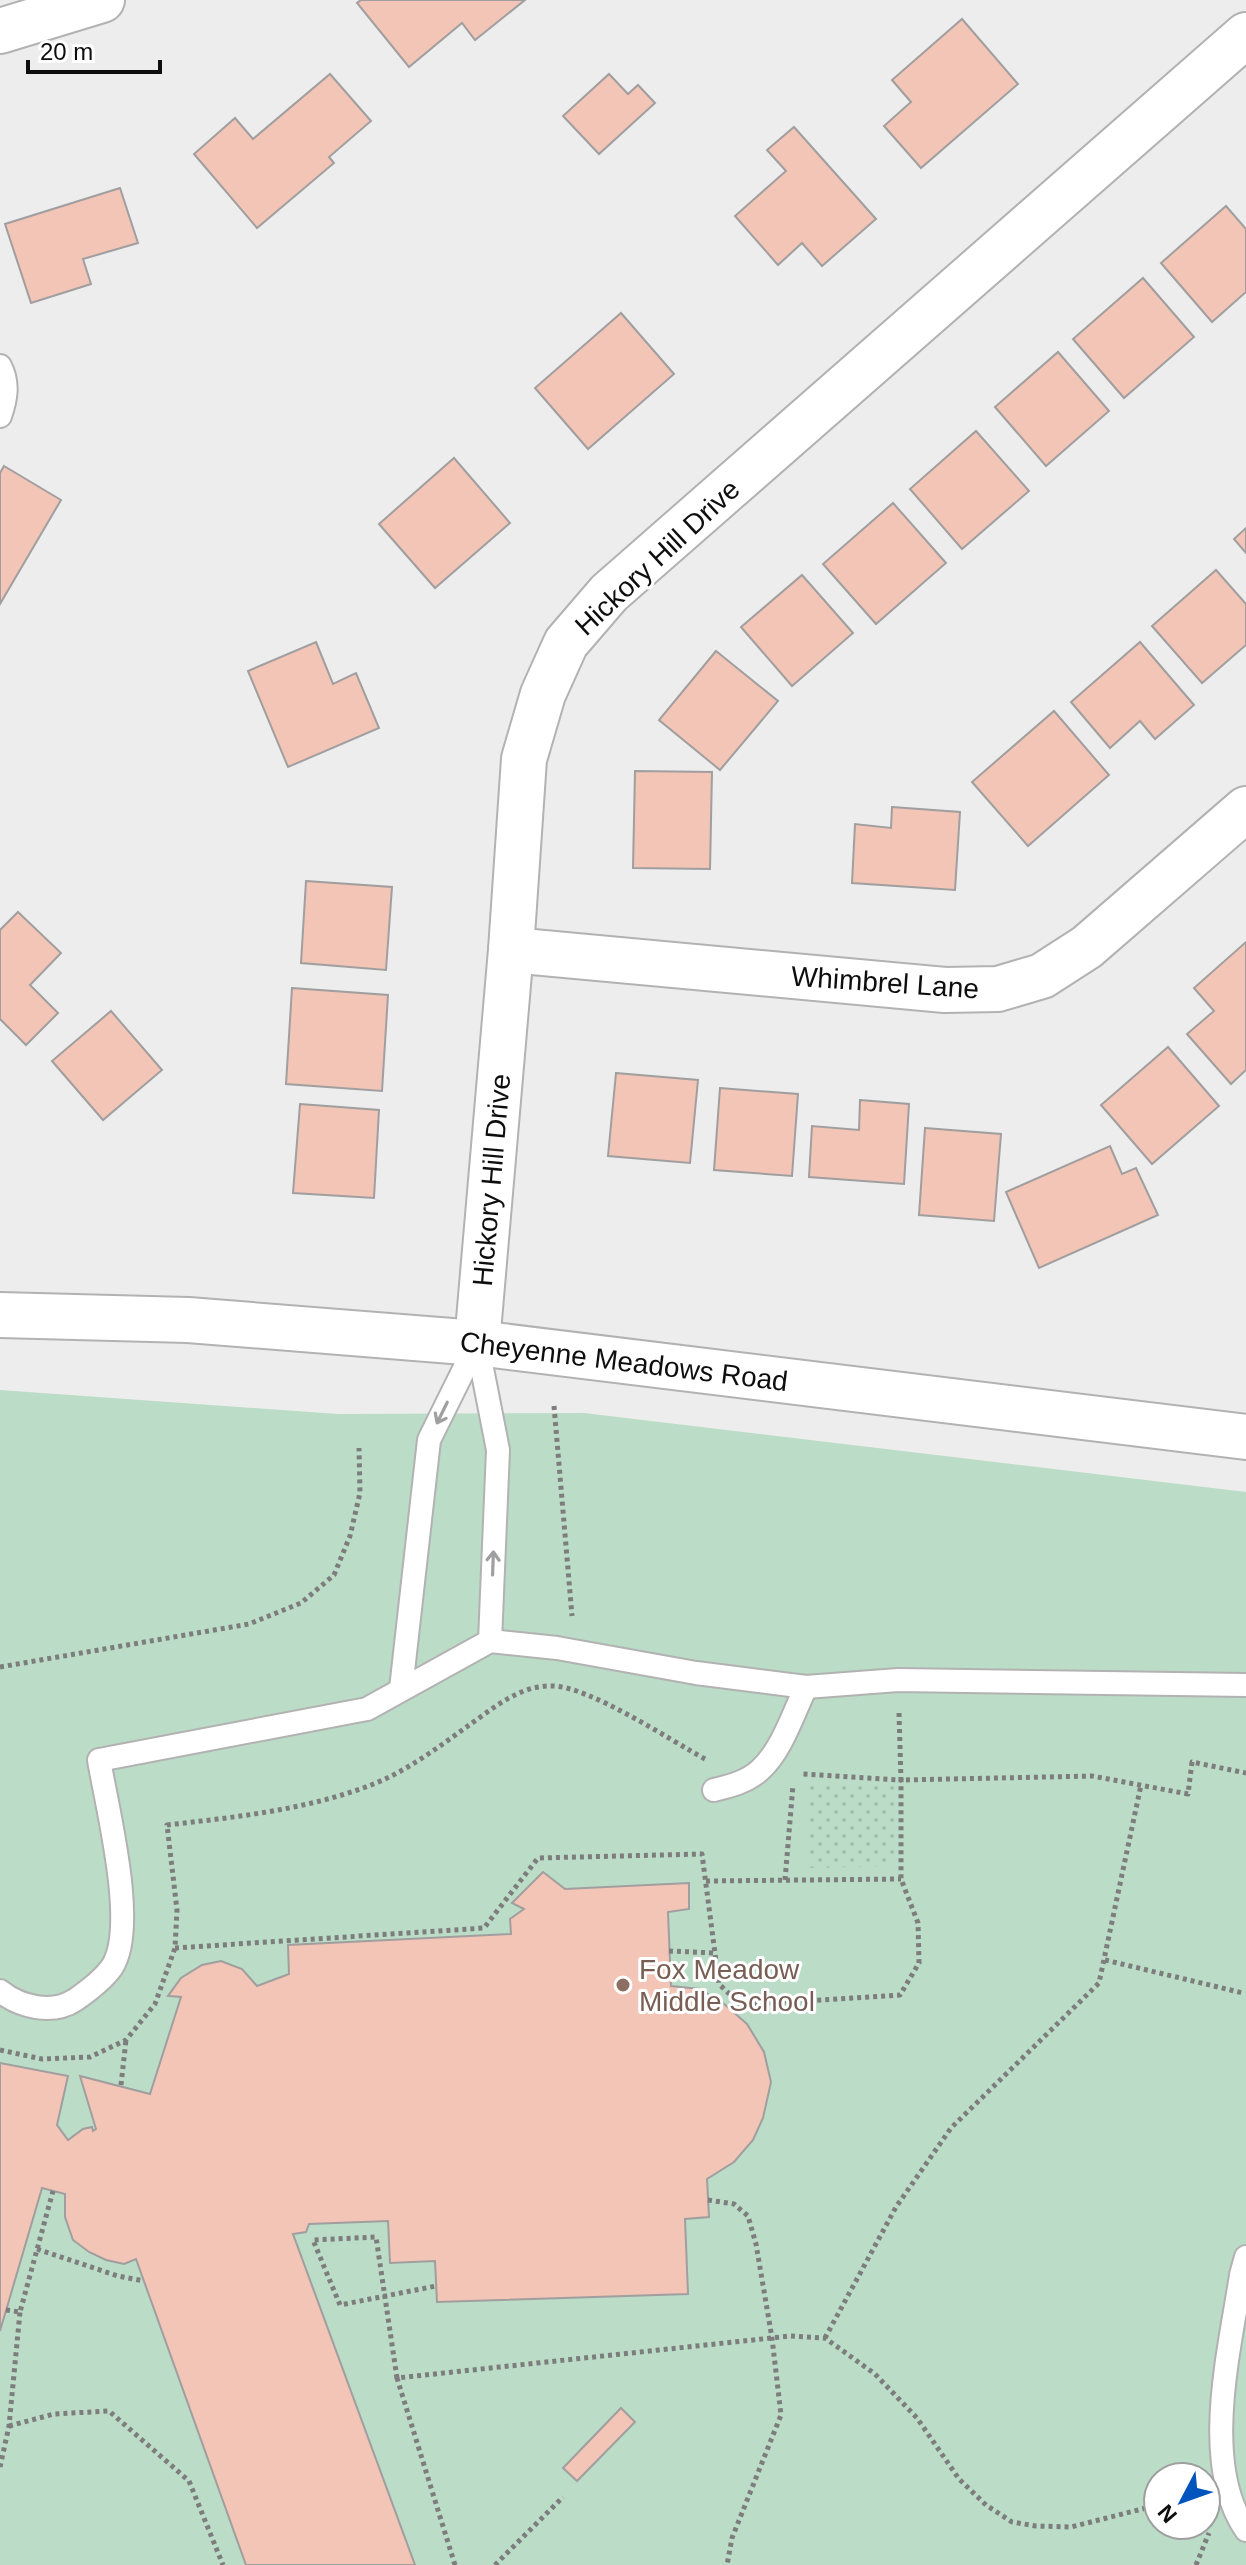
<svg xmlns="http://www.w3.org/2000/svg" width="1246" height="2565" font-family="Helvetica,sans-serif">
	<defs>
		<pattern id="park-dots" width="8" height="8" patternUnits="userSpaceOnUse" patternTransform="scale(2)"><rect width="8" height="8" fill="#bbdcc6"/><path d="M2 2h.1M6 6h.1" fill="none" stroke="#a0bca9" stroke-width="1.8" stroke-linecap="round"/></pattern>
	</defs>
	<rect width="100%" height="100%" fill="#ededee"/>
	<path fill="#bbdcc6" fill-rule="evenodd" d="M0,1390L338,1414L584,1413L1246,1492V2565H0ZM1158,2477H1206V2525H1158Z"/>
	<polygon fill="url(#park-dots)" points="896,1782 897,1866 807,1868 806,1784"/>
	<g fill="#f3c5b6" stroke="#a09e9e" stroke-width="2">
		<polygon points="361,0 525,0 475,40 462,23 409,67 357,3"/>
		<polygon points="962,19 1018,84 921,168 884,126 911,102 892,80"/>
		<polygon points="330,74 371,121 329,157 334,163 257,228 194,154 235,118 253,139"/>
		<polygon points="609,74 628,94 638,85 655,103 599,154 563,116"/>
		<polygon points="794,127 876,219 822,266 802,243 778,265 735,216 786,171 767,150"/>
		<polygon points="120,188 138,243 83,259 91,284 31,303 5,224"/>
		<polygon points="1226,206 1246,229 1246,292 1212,322 1161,263"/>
		<polygon points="1143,278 1194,337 1124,398 1073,339"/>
		<polygon points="621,313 674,374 588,449 535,388"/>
		<polygon points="1058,352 1109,411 1046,466 995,407"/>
		<polygon points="976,431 1029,491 962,549 910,489"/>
		<polygon points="454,458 510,523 435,588 379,524"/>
		<polygon points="4,466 61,500 0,604 0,473"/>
		<polygon points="893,503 946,563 876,624 823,564"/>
		<polygon points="1246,528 1246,553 1234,539"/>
		<polygon points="1216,570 1246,604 1246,645 1202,683 1152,626"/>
		<polygon points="802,575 853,633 792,686 741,627"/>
		<polygon points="316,642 333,684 356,673 379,728 288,767 248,671"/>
		<polygon points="1140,642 1194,705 1155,739 1140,721 1110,748 1071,702"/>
		<polygon points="716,651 778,701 720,770 659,720"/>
		<polygon points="1054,711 1109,775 1028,846 972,782"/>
		<polygon points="635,771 712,772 710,869 633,868"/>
		<polygon points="892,807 960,812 955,890 852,883 855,824 891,828"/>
		<polygon points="306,881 392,887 386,970 301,963"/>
		<polygon points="18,912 61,953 30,985 58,1013 26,1045 0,1019 0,930"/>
		<polygon points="1246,942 1246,1070 1231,1084 1187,1034 1214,1011 1194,988"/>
		<polygon points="292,988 388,995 382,1091 286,1084"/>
		<polygon points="111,1011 162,1070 103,1120 52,1061"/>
		<polygon points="1168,1047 1219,1106 1152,1164 1101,1105"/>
		<polygon points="616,1073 698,1080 690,1163 608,1156"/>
		<polygon points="720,1088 798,1094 792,1176 714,1170"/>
		<polygon points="860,1100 909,1104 904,1184 809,1177 812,1126 859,1130"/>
		<polygon points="300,1104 379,1110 374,1198 293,1193"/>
		<polygon points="925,1128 1001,1134 994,1221 919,1215"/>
		<polygon points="1110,1146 1122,1174 1136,1168 1158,1215 1039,1268 1006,1192"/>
		<polygon points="543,1872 565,1889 689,1883 689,1909 668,1912 671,1986 700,1989 723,2003 747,2024 764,2052 771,2082 763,2118 753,2140 734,2162 707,2179 709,2217 685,2219 688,2294 437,2302 435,2261 390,2263 388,2221 309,2224 306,2232 293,2234 415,2565 246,2565 136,2259 124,2264 106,2260 89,2252 73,2240 65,2217 65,2194 42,2188 0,2331 0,2063 68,2076 57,2125 68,2140 83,2129 92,2127 93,2131 96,2129 80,2076 150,2094 181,1997 168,1996 181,1978 202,1965 221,1961 242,1969 257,1986 289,1974 288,1945 511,1934 510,1919 524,1909 512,1903"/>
		<polygon points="621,2408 635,2422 577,2481 563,2468"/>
	</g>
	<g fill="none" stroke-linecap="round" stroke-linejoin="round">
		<g stroke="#b2b2b3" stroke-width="26">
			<g id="service">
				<path d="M0,366C9,383 6,399 0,416"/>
				<polyline points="477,1343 498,1450 490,1641"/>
				<polyline points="401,1689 429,1440 477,1343"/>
				<path d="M714,1790C730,1786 747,1782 760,1770C782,1750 793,1714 806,1687"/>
				<path d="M0,1991C20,2007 52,2015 75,2000C88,1991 103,1980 112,1967C138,1927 107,1808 99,1760L367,1709L490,1641L557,1648L696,1673L806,1687L898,1680L1246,1685"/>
				<path d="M1246,2257L1241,2275C1230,2349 1200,2464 1246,2530"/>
			</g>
		</g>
		<g stroke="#b2b2b3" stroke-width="48">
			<g id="minor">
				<polyline points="0,31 102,0"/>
				<polyline points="511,950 945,990 998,989 1042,976 1087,947 1246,809"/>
				<polyline points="477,1343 511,950 524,759 543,694 566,643 609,593 1246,35"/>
			</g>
		</g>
		<g stroke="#b2b2b3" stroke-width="48">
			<polyline id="secondary" points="0,1315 188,1320 477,1343 1246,1437"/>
		</g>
		<g stroke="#7d7d7e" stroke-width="5" stroke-dasharray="4 4" stroke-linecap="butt">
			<polyline points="554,1406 572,1616"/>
			<polyline points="0,1667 249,1624 301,1603 334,1575 350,1536 360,1493 359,1448"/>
			<polyline points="899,1713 901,1780 1092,1776 1188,1794 1192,1762 1246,1773"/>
			<polyline points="785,1880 793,1785"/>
			<polyline points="706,1881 901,1879"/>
			<polyline points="175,1948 484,1928 538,1858 702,1854 719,1984 741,2005 900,1995 919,1963 918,1923 901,1879 901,1780 802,1774"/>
			<polyline points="669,1951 715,1953"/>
			<polyline points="1105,1960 1243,1993"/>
			<path d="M0,2050L42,2059L90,2057L126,2040L155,2004L175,1948L177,1910L167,1825C236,1817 306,1810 371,1785C405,1772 436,1749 465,1728C490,1711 518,1685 552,1686C589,1686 670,1740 705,1759"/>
			<polyline points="121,2085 126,2040"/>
			<polyline points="708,2200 734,2204 748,2216 756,2244 772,2338 781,2415 732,2538 727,2565"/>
			<polyline points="37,2249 118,2276 144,2281"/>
			<polyline points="6,2310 20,2312 53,2191"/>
			<polyline points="825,2338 896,2207 951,2128 1099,1983 1141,1785"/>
			<polyline points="397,2378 376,2237 313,2240 340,2305 436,2286"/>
			<polyline points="9,2426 54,2414 109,2411 189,2481 223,2565"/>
			<polyline points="0,2467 9,2426 20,2312"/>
			<polyline points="455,2565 397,2378 790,2336 825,2338 875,2374 917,2418 959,2479 986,2505 1012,2522 1036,2526 1071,2527 1158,2505"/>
			<polyline points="495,2565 563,2497"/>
			<polyline points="1196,2565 1209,2533"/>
		</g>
		<use href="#service" stroke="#fff" stroke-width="22"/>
		<use href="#minor" stroke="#fff" stroke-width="44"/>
		<use href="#secondary" stroke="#fff" stroke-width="44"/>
	</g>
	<defs><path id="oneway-shaft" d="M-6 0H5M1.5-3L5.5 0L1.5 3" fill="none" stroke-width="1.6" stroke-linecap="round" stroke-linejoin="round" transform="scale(2)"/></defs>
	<g stroke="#9f9f9f">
		<use href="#oneway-shaft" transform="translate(442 1413) rotate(116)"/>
		<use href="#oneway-shaft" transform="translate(493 1563) rotate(-88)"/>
	</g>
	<circle fill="#8d6e63" stroke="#fff" stroke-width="3" cx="623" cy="1985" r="8"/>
	<g text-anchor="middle" stroke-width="6" stroke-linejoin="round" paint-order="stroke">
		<g font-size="28" fill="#0e0e0e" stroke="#fff">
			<text transform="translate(657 557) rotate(-43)" y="10">Hickory Hill Drive</text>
			<text transform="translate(885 982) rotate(4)" y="10">Whimbrel Lane</text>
			<text transform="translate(491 1180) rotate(-85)" y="10">Hickory Hill Drive</text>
			<text transform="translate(624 1361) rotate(7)" y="10">Cheyenne Meadows Road</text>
		</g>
		<g font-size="28" fill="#785e54" stroke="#fff" text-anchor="start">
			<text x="639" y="1979">Fox Meadow<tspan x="639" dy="32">Middle School</tspan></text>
		</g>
	</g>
	<g transform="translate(1182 2501) rotate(229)"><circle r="38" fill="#ffffff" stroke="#9f9f9f" stroke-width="2"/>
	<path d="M0-6L14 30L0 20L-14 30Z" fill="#0054bd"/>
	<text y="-12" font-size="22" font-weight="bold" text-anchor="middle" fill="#0e0e0e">N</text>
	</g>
	<path d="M28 60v12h132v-12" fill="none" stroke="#0e0e0e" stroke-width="4"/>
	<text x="40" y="60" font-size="24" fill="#0e0e0e" stroke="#ffffff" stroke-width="6" paint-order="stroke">20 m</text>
</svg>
